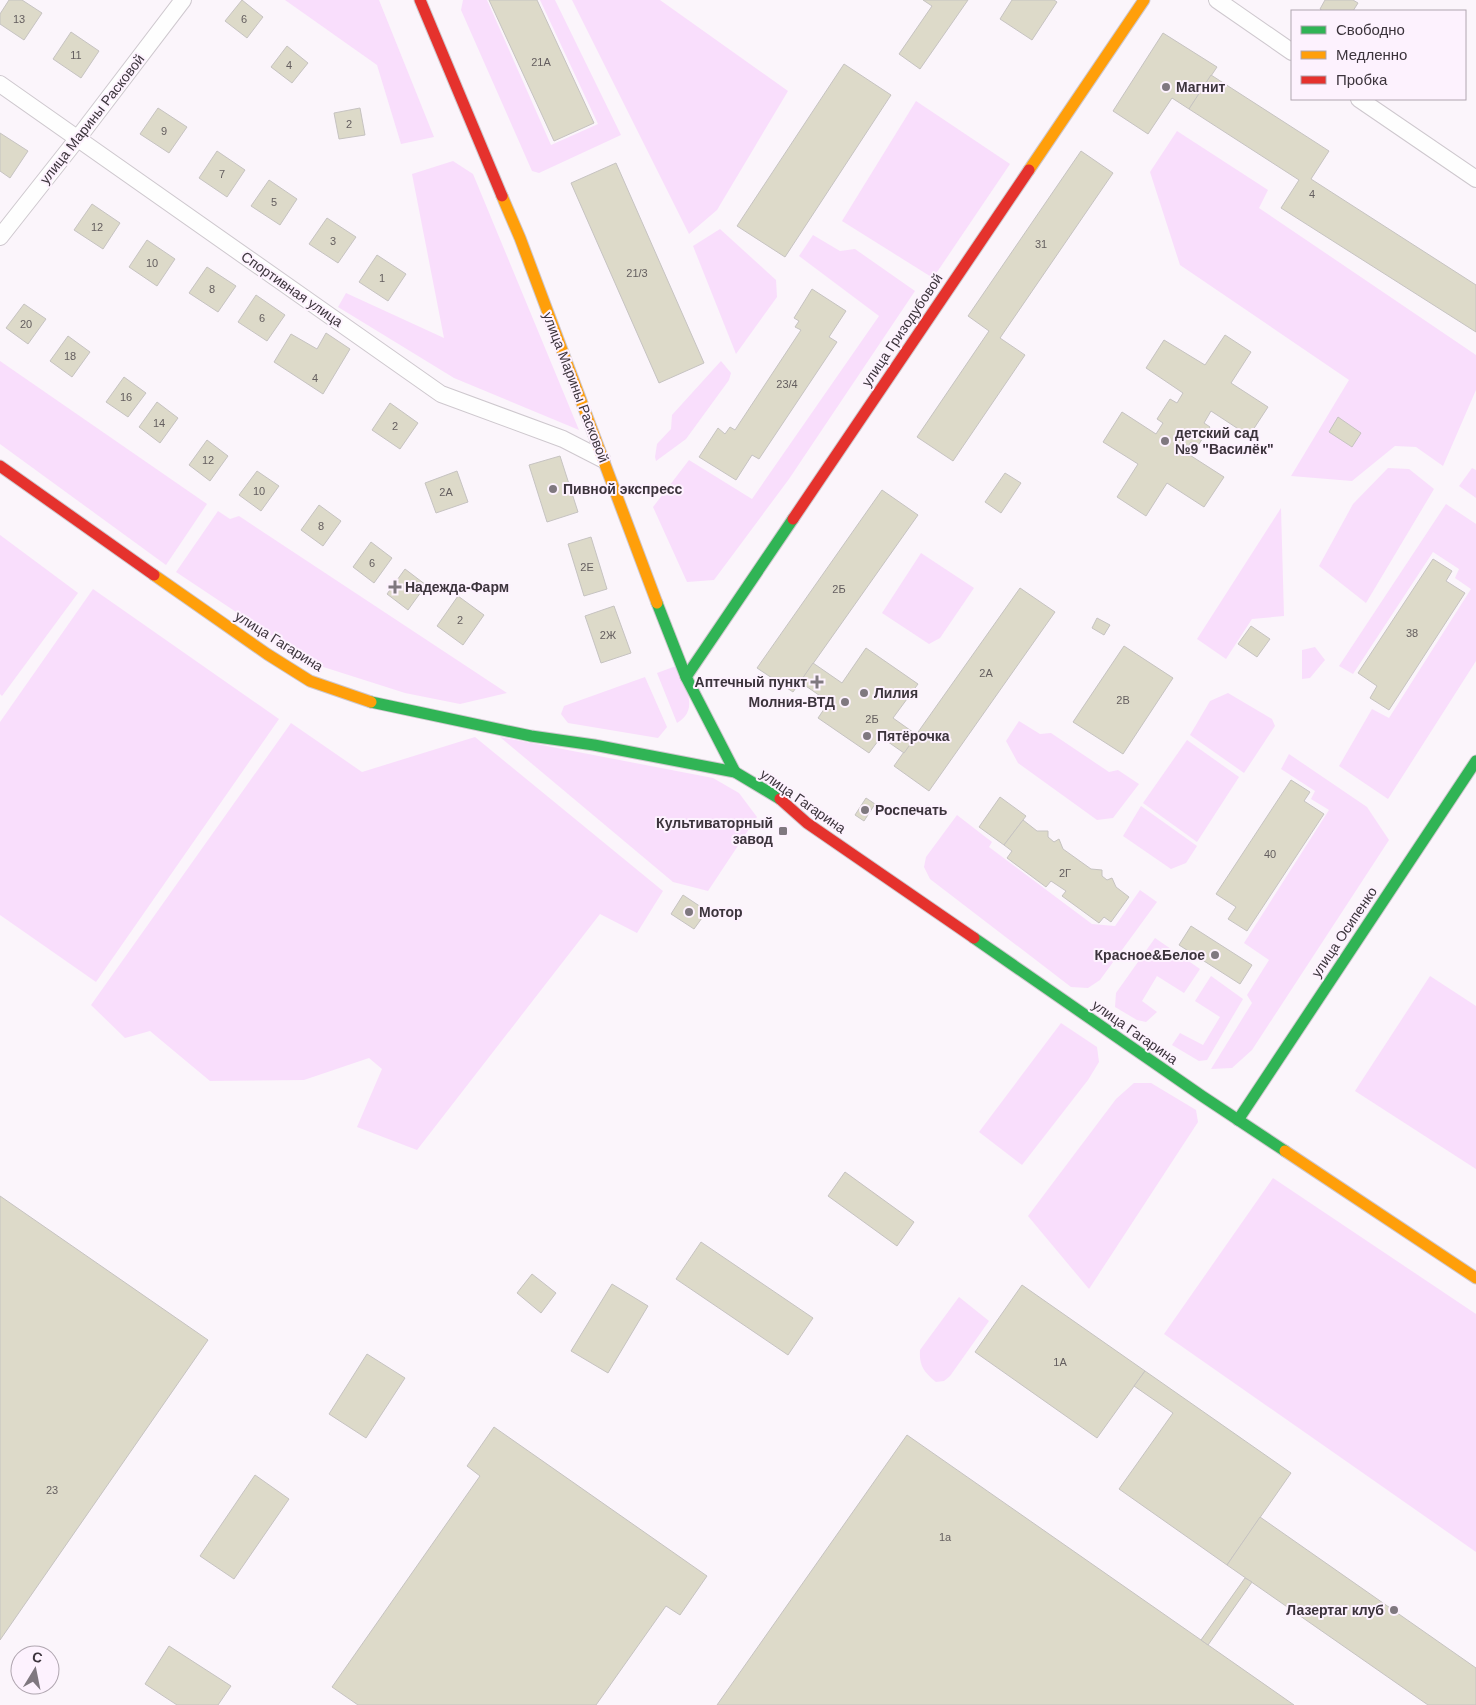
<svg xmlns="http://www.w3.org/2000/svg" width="1476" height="1705" font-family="Helvetica,sans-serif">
	<rect width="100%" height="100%" fill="#fbf5fb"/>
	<g fill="#f9defc">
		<polygon points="285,0 379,0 434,137 401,144 377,65"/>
		<polygon points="463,0 487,0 551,145 598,124 540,0 555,0 621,135 539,173 532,171 461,10"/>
		<polygon points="572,0 660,0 788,91 717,210 689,234"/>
		<polygon points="916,101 1010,164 933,278 842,221"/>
		<polygon points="1177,131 1268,190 1259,208 1476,355 1476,390 1443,466 1416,447 1395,446 1352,481 1291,476 1349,380 1180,265 1150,172"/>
		<polygon points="453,161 473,174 579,430 454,378 338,307 346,293 444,338 412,174"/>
		<polygon points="720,229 776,280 777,297 736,354 693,246"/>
		<polygon points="813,235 840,251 855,249 915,291 789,479 714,580 687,582 653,507 689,460 752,499 879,316 799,256"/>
		<polygon points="0,361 207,504 166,565 0,444"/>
		<polygon points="721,361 731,373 729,380 686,439 656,461 655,457 657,444 671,429 672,415"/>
		<polygon points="1388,468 1409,469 1434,489 1366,603 1319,566 1353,504"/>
		<polygon points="1472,468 1476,470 1476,498 1459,486"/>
		<polygon points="1446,504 1476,524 1476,661 1388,799 1339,766 1372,709 1389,718 1471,589 1455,578 1459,569 1433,552 1353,674 1339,666"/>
		<polygon points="1281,508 1284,616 1252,619 1226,659 1197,639"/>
		<polygon points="218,511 230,519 239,516 507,693 460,704 405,693 314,664 176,572"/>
		<polygon points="0,535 78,593 2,696 0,694"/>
		<polygon points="921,553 974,588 940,638 929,644 882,613"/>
		<polygon points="93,589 279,719 96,982 0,915 0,722"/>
		<polygon points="1315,647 1325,660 1310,678 1302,679 1302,650"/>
		<path d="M676,666C684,685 701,709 677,723L657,673Z"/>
		<polygon points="645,677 667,727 658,738 568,723 561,714 564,706"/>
		<polygon points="1228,693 1272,719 1275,726 1244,773 1190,735 1210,701"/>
		<polygon points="1019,721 1040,734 1051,733 1109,772 1118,770 1139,784 1113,818 1097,820 1018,763 1006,741"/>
		<polygon points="291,723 362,772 475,737 663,891 637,933 600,914 417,1150 357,1127 382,1069 369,1058 304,1080 210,1081 150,1031 125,1038 91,1005"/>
		<polygon points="500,737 713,778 739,793 757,817 708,891 673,882"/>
		<polygon points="1187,740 1239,777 1197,842 1143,803"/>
		<polygon points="1289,754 1367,807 1389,840 1252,1050 1232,1068 1211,1069 1252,1003 1247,995 1269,960 1244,943 1329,810 1311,799 1315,791 1281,769"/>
		<polygon points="1141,806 1197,846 1186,863 1171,869 1123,836"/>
		<polygon points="957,815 992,842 989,847 1092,924 1115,926 1140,890 1157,902 1100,980 1088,988 1071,987 930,879 924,867 926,857"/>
		<polygon points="1155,938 1200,969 1184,993 1157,976 1142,1001 1157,1012 1146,1022 1137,1020 1115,1007 1116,993"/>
		<polygon points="1211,976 1243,999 1207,1060 1199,1061 1172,1045 1180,1033 1203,1045 1220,1017 1195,1001"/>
		<polygon points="1430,976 1476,1006 1476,1169 1355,1091"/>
		<polygon points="1061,1023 1097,1047 1099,1062 1088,1080 1022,1165 979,1132"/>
		<polygon points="1134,1083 1151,1083 1196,1110 1198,1122 1089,1289 1028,1216 1116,1099"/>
		<polygon points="1273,1178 1476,1314 1476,1552 1164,1334"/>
		<path d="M959,1297L989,1321L950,1376L944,1381L936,1382C924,1372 919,1366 920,1350Z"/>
	</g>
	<g fill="#dddac9" stroke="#c6c3c1">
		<polygon points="9,0 22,0 42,13 24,40 0,24 0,14"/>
		<polygon points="242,0 263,17 247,38 225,21"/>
		<polygon points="489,0 537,0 594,123 554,141"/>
		<polygon points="923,0 968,0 920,69 899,54 932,6"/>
		<polygon points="1012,0 1054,0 1057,2 1032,40 1000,19"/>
		<polygon points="1325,0 1353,0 1358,3 1353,11 1323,11 1320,9"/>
		<polygon points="71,32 99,51 81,78 53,59"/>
		<polygon points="1163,33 1217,67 1189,109 1172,98 1148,134 1113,111"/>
		<polygon points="287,46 308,63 292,83 271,67"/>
		<polygon points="844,64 891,95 785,257 737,226"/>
		<polygon points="1211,75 1329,151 1311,179 1476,285 1476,332 1281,208 1299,180 1189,109"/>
		<polygon points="158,108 187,127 169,153 140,134"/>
		<polygon points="360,108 365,135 339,139 334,113"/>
		<polygon points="0,133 28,151 10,178 0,171"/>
		<polygon points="217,151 245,170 227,197 199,178"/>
		<polygon points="1081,151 1113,173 1000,338 1025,355 953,461 917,437 989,331 968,316"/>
		<polygon points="616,163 704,363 659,383 571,183"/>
		<polygon points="269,180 297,199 280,225 251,206"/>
		<polygon points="92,204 120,223 103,249 74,230"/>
		<polygon points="327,218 356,237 338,263 309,244"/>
		<polygon points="147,240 175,259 157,286 129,267"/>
		<polygon points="377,255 406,274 388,301 359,282"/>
		<polygon points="207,267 236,286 218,312 189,293"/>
		<polygon points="812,289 846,311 829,337 837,342 759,459 752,455 736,480 699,457 718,428 725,434 730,427 735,430 801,330 795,327 799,321 794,318"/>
		<polygon points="256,295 285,315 267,341 238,322"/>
		<polygon points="24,304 46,319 28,344 6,328"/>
		<polygon points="326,333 350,349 323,394 274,362 291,334 317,349"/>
		<polygon points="1225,335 1251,352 1231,383 1268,407 1249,436 1211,411 1204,423 1210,427 1197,447 1191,442 1185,452 1224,477 1204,507 1167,483 1146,516 1117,497 1138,464 1103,442 1122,412 1156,434 1163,423 1157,419 1170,399 1177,403 1183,393 1146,368 1164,340 1205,365"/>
		<polygon points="68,336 90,352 72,377 50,361"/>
		<polygon points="124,377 146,393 128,417 106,402"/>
		<polygon points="157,402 178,418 160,443 139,427"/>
		<polygon points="390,403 418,423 400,449 372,430"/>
		<polygon points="1338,417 1361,433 1352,447 1329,432"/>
		<polygon points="207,440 228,456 210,481 189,465"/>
		<polygon points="560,456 578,512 547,522 529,465"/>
		<polygon points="257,471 279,486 261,511 239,495"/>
		<polygon points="457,471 468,502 436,513 425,483"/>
		<polygon points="1005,473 1021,483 1001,513 985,502"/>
		<polygon points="882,490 918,515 793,692 757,668"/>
		<polygon points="319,505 341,521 323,546 301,530"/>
		<polygon points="591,537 607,589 584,596 568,544"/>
		<polygon points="371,542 392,558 374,583 353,567"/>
		<polygon points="1433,559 1452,571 1446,581 1465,593 1389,710 1370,698 1377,686 1358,673"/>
		<polygon points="405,569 426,585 408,610 387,594"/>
		<polygon points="1020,588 1055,612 929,791 894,766"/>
		<polygon points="458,596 484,615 463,645 437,626"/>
		<polygon points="614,606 631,653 601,663 585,616"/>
		<polygon points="1097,618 1110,625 1104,635 1092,628"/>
		<polygon points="1251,626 1270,639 1257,657 1238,644"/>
		<polygon points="1124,646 1173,678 1123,754 1073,722"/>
		<polygon points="866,648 918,684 893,718 917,735 904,753 881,737 869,753 818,718 829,702 800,682 813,663 842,683"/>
		<polygon points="1291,780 1310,792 1304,801 1324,814 1247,931 1228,919 1236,907 1216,894"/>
		<polygon points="1000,797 1026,816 1004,845 979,827"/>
		<polygon points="866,798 875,804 864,821 855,815"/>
		<polygon points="1023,820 1037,831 1048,831 1048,837 1054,842 1059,839 1063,849 1091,869 1102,870 1102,876 1107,880 1112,878 1116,887 1129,897 1111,922 1104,917 1099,923 1062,896 1066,891 1051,881 1046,887 1007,858 1012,851 1004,845"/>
		<polygon points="683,895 707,911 694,929 671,914"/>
		<polygon points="1191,926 1252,965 1240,984 1179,945"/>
		<polygon points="845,1172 914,1222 897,1246 828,1196"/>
		<polygon points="0,1196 208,1340 0,1640"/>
		<polygon points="701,1242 813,1318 788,1355 676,1279"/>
		<polygon points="532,1274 556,1293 541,1313 517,1293"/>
		<polygon points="612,1284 648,1306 608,1373 571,1351"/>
		<polygon points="1022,1285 1145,1371 1097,1438 975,1352"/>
		<polygon points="367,1354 405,1378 366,1438 329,1414"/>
		<polygon points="1145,1371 1291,1473 1227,1565 1119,1489 1173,1413 1134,1386"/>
		<polygon points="494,1427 707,1576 680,1615 666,1606 596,1705 358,1705 332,1687 480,1476 467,1466"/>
		<polygon points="907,1435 1201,1640 1294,1705 717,1705"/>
		<polygon points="255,1475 289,1499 234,1579 200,1556"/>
		<polygon points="1260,1517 1476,1668 1476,1705 1428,1705 1227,1565"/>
		<polygon points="1245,1578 1252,1582 1208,1645 1201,1640"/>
		<polygon points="169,1646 231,1686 218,1705 177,1705 145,1684"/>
	</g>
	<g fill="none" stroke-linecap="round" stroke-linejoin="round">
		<g stroke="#cec8ce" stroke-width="18">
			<g id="street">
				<polyline points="1217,0 1292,52"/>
				<polyline points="0,84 441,394 563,439 602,459"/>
				<polyline points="1359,99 1476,179"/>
				<polyline points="0,237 78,138 183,0"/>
			</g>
		</g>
		<g stroke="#cec8ce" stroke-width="13">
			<g id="fast">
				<polyline points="657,603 686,677 735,772"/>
				<polyline points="686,677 793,519"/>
				<polyline points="371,702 531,736 594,745 735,772 780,799"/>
				<polyline points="974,938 1202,1096 1285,1151"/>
				<polyline points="1238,1120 1476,761"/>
			</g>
		</g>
		<g stroke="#cec8ce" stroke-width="13">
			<g id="slow">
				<polyline points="1029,170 1144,0"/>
				<polyline points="502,196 520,238 657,603"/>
				<polyline points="154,575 267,654 310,681 371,702"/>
				<polyline points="1285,1151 1476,1278"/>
			</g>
		</g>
		<g stroke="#cec8ce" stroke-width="13">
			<g id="jam">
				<polyline points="420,0 502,196"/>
				<polyline points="0,466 154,575"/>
				<polyline points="793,519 1029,170"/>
				<polyline points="780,799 807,823 974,938"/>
			</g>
		</g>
		<use href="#street" stroke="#fefefe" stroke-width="16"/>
		<use href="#fast" stroke="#30b455" stroke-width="11"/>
		<use href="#slow" stroke="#ff9f0a" stroke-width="11"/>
		<use href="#jam" stroke="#e5322d" stroke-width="11"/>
	</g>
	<g fill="#7f787f" stroke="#fdf2fe" stroke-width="2">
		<circle cx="1166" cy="87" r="5"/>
		<circle cx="1165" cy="441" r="5"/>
		<circle cx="553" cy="489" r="5"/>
		<path d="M392.5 579.5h5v5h5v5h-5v5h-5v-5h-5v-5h5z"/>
		<path d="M814.5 674.5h5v5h5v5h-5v5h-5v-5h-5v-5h5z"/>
		<circle cx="864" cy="693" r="5"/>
		<circle cx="845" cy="702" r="5"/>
		<circle cx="867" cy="736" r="5"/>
		<circle cx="865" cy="810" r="5"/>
		<rect x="778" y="826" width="10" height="10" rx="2.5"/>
		<circle cx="689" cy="912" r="5"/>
		<circle cx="1215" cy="955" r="5"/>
		<circle cx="1394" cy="1610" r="5"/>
	</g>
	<g text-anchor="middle" stroke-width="4" stroke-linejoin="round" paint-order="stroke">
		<g font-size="11" fill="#645e5f">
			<text x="19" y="23">13</text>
			<text x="244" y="23">6</text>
			<text x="76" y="59">11</text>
			<text x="541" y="66">21А</text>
			<text x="289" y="69">4</text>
			<text x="349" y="128">2</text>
			<text x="164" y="135">9</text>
			<text x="222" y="178">7</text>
			<text x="1312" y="198">4</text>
			<text x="274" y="206">5</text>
			<text x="97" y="231">12</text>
			<text x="333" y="245">3</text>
			<text x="1041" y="248">31</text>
			<text x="152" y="267">10</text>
			<text x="637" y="277">21/3</text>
			<text x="382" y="282">1</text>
			<text x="212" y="293">8</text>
			<text x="262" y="322">6</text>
			<text x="26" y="328">20</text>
			<text x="70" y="360">18</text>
			<text x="315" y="382">4</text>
			<text x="787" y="388">23/4</text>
			<text x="126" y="401">16</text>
			<text x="159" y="427">14</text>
			<text x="395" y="430">2</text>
			<text x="208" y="464">12</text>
			<text x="259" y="495">10</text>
			<text x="446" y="496">2А</text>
			<text x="321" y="530">8</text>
			<text x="372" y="567">6</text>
			<text x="587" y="571">2Е</text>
			<text x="839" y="593">2Б</text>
			<text x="460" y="624">2</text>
			<text x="1412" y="637">38</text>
			<text x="608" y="639">2Ж</text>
			<text x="986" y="677">2А</text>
			<text x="1123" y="704">2В</text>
			<text x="872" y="723">2Б</text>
			<text x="1270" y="858">40</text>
			<text x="1065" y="877">2Г</text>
			<text x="1060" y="1366">1А</text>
			<text x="52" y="1494">23</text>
			<text x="945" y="1541">1а</text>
		</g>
		<g font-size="14" font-weight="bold" fill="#3c343c" stroke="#fdf2fe" text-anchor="start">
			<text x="1176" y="92">Магнит</text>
			<text x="1175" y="438">детский сад<tspan x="1175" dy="16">№9 "Василёк"</tspan></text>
			<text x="563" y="494">Пивной экспресс</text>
			<text x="405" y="592">Надежда-Фарм</text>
			<text x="807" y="687" text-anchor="end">Аптечный пункт</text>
			<text x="874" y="698">Лилия</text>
			<text x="835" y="707" text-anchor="end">Молния-ВТД</text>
			<text x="877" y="741">Пятёрочка</text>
			<text x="875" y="815">Роспечать</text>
			<text x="773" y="828" text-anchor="end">Культиваторный<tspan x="773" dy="16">завод</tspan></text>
			<text x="699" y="917">Мотор</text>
			<text x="1205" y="960" text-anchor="end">Красное&amp;Белое</text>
			<text x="1384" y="1615" text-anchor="end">Лазертаг клуб</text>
		</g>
		<g font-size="14" fill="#3c343c" stroke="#fdf2fe">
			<text transform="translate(92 119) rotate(-52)" y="5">улица Марины Расковой</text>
			<text transform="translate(292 289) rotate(35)" y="5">Спортивная улица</text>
			<text transform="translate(902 330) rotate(-56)" y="5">улица Гризодубовой</text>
			<text transform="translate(576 387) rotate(69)" y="5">улица Марины Расковой</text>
			<text transform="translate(279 641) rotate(32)" y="5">улица Гагарина</text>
			<text transform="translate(803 801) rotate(35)" y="5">улица Гагарина</text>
			<text transform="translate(1344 932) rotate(-56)" y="5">улица Осипенко</text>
			<text transform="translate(1135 1032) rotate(35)" y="5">улица Гагарина</text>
		</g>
	</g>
	<rect x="1291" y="10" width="175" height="90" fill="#fdf2fe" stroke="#b0a6b0"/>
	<rect x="1301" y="26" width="25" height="8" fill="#30b455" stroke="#b0a6b0"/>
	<text x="1336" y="35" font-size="15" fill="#3c343c">Свободно</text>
	<rect x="1301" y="51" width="25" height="8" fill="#ff9f0a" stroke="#b0a6b0"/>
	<text x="1336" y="60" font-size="15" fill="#3c343c">Медленно</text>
	<rect x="1301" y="76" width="25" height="8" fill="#e5322d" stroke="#b0a6b0"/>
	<text x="1336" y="85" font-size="15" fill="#3c343c">Пробка</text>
	<g transform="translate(35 1670) rotate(10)"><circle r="24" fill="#fdf2fe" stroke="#b0a6b0"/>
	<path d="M0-4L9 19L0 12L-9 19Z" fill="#7f787f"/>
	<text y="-8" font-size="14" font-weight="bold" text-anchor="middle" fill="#3c343c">С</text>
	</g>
</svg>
